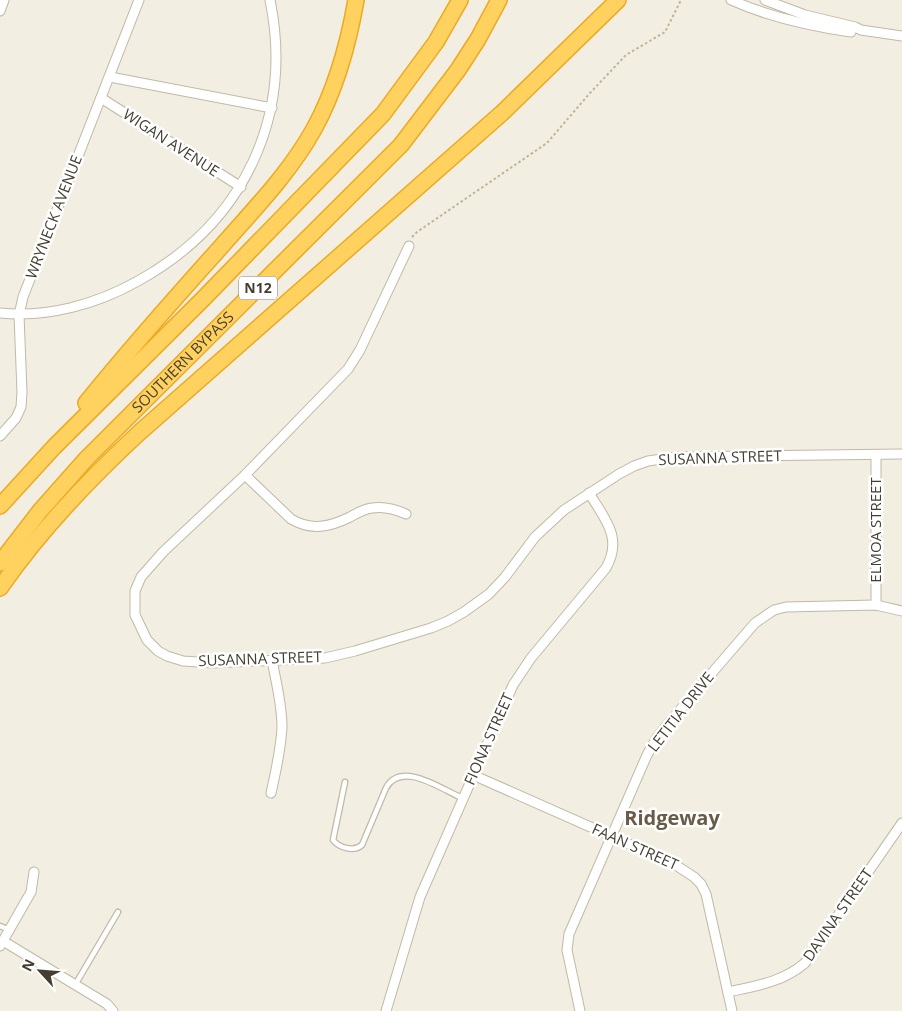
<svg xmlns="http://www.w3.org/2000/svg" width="902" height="1011" font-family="'Open Sans',sans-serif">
	<rect width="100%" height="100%" fill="#f2eee1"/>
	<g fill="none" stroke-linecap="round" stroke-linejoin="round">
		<g stroke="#c1b9a6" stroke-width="7">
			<g id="service">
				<path d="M345,782L333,840C339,848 354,852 362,845L386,788C401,760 441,789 462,798"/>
				<polyline points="0,926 10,930"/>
				<polyline points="75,985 118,912"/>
			</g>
		</g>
		<g stroke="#c1b9a6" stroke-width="11">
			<g id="minor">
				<path d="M731,0C769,17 809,26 851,32"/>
				<polyline points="765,0 805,15 855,27 861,30 902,36"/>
				<polyline points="0,11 4,0"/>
				<polyline points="110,77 272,108"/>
				<polyline points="101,98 241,187"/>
				<polyline points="409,246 360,350 348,369 245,475 163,552 141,577 135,591 135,615 147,640 158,651 167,656 183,661 214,663 325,658 355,651 431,628 448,621 464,612 489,594 505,577 535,537 564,510 619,474 634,466 648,461 676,457 902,454"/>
				<path d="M0,313C48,318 97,304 138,281C243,223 294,118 270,0"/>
				<polyline points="0,436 16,418 21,407 22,392 19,315 23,297 139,0"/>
				<polyline points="876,455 876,605"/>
				<path d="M245,475L291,519C311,531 330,527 350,517C357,513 364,509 372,508C385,506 395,509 406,514"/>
				<polyline points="473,775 674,864 694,877 701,884 706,894 732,1011"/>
				<path d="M271,793C276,771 281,749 282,727C282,704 276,682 272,660"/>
				<polyline points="3,941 107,1004 113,1011"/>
				<polyline points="0,946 31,892 34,872"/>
				<path d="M728,992C756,986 783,982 805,963L902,823"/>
				<path d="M386,1011L420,897L513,685L531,658L606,568C623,538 605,519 589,493"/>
				<polyline points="580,1011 567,950 569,934 647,755 656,739 667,725 755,623 774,610 786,607 876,605 902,611"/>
			</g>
		</g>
		<g stroke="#ebaa23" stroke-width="18">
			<g id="motorway">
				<path d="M86,403C129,350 174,299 220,248C253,210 289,174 314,129C336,89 348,46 356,0"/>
				<polyline points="0,506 54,447 203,299 383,114 436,42 460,0"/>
				<path id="s1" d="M0,563L40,511L87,458L401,145L458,70L478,39L499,0"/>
				<path d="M0,588C40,530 88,480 140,432L502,113L618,0"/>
			</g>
		</g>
		<polyline stroke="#c1b393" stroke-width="2" stroke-dasharray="2.5 2.5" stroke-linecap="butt" points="412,237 417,232 547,143 590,93 626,55 665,32 681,0"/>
		<use href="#service" stroke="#fff" stroke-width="4.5"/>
		<use href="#minor" stroke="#fff" stroke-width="9"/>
		<use href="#motorway" stroke="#ffd15f" stroke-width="15"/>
	</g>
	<g text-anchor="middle" stroke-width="5" stroke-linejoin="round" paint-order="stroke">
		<rect fill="#fff" stroke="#7c7870" stroke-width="1" x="239" y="276.5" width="38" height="23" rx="4"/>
		<g font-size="14" font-weight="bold" fill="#443e32">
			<text x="258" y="293">N12</text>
		</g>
		<g font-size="15" fill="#443e32" stroke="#fff">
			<text transform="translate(171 143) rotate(33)" y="5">WIGAN AVENUE</text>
			<text transform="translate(54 217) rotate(-69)" y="5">WRYNECK AVENUE</text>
			<text dy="5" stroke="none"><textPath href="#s1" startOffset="272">SOUTHERN BYPASS</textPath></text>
			<text transform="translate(720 458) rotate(-2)" y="5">SUSANNA STREET</text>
			<text transform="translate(876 530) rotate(-90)" y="5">ELMOA STREET</text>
			<text transform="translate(260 659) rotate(-2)" y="5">SUSANNA STREET</text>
			<text transform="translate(681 712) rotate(-52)" y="5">LETITIA DRIVE</text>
			<text transform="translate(489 739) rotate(-66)" y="5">FIONA STREET</text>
			<text transform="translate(635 847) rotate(24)" y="5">FAAN STREET</text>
			<text transform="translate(838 915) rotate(-55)" y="5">DAVINA STREET</text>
		</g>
		<g font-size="20" font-weight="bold" fill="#685c48" stroke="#fff">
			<text x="672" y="825">Ridgeway</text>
		</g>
	</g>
	<g transform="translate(40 971) rotate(296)" stroke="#ffffff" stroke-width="4" paint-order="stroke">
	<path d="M0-4L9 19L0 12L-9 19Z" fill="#443e32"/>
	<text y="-8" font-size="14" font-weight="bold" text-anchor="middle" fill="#443e32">N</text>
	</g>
</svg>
